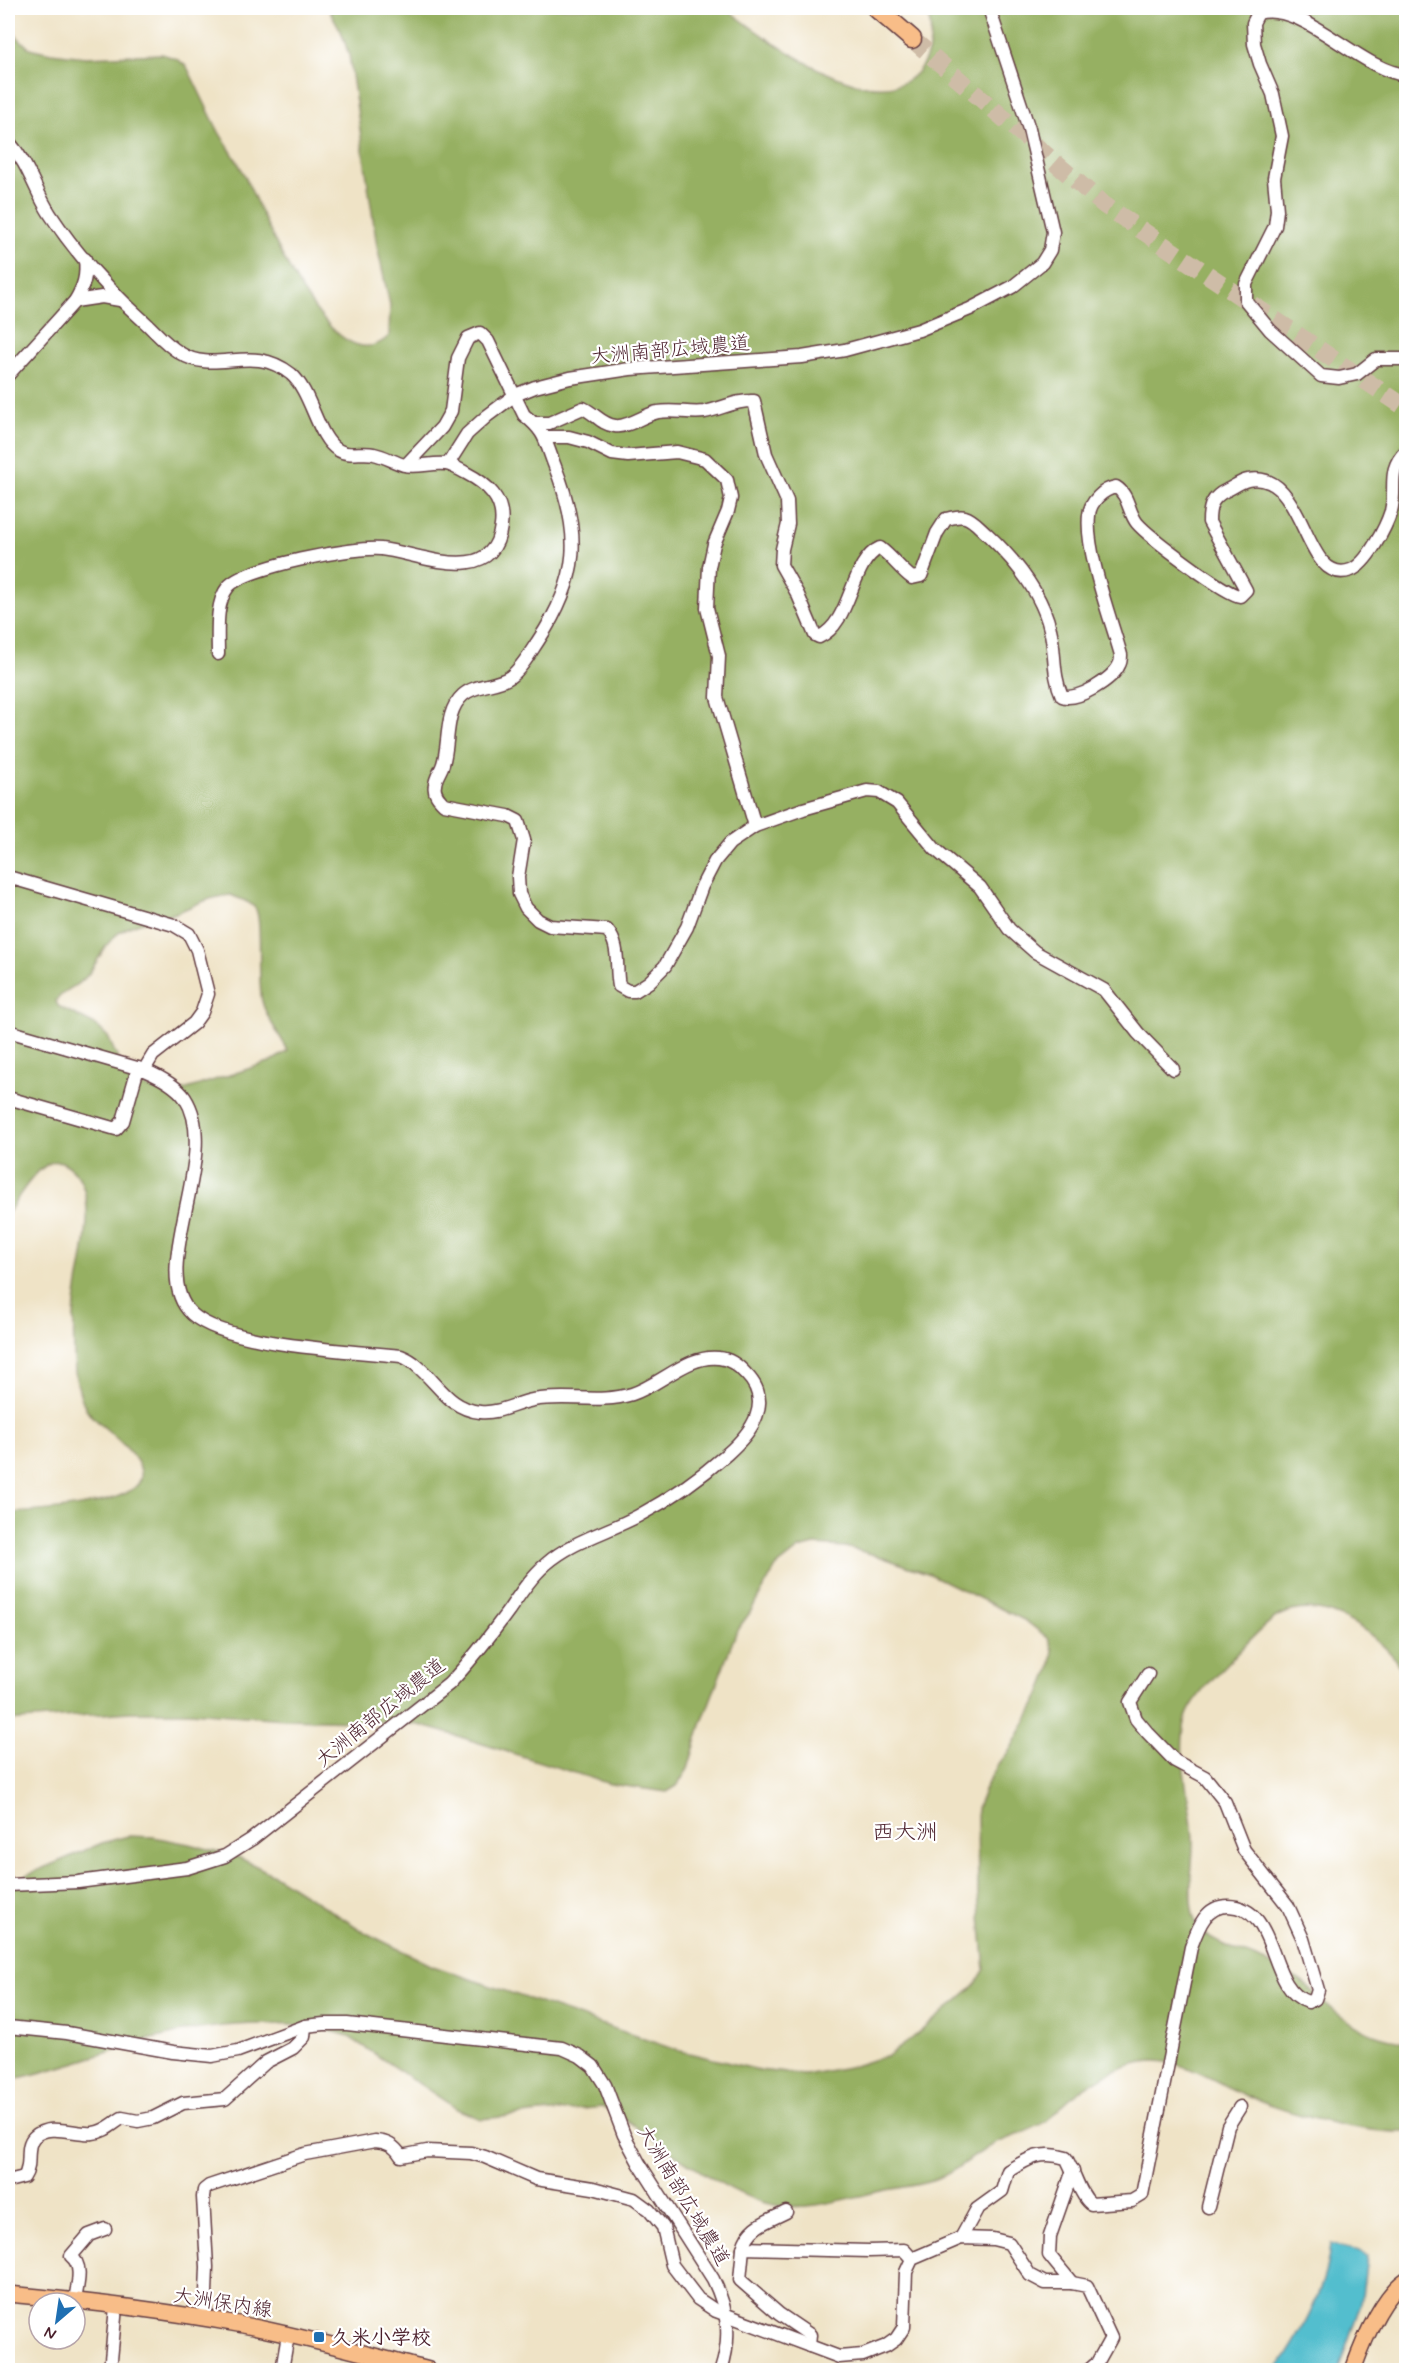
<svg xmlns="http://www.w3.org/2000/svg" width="1414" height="2378" font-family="Mynerve,'Klee One',sans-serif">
	<rect width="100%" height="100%" fill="#fff"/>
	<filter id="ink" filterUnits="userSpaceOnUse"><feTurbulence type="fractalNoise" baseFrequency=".0167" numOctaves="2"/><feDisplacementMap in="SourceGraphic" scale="12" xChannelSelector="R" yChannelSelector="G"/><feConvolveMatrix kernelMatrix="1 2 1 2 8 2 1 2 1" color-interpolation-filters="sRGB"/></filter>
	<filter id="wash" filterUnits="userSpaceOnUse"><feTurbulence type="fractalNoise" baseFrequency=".008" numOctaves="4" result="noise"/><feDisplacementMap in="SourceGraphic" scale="24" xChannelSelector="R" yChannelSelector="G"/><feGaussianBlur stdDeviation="1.35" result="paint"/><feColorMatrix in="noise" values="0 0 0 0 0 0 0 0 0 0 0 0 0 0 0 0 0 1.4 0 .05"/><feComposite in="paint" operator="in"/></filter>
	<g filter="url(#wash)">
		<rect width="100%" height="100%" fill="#efe3c6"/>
		<path fill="#96b062" stroke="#706846" stroke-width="1.5" fill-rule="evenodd" d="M328,8H725C764,37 889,134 925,60C932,45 933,22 925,8H1406V1683C1402,1674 1398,1663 1392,1655C1365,1625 1320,1597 1280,1615C1266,1622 1238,1652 1227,1664C1214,1677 1191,1701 1186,1718C1175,1759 1193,1803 1193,1844C1193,1867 1185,1909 1199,1929C1207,1941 1248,1954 1263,1961C1275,1967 1287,1973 1299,1980C1308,1985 1315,1995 1322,2001C1346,2023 1374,2039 1406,2041V2132C1359,2133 1288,2114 1244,2095C1217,2083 1185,2061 1155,2061C1127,2061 1095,2079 1073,2096C1063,2103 1056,2113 1046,2121C1031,2132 1010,2136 993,2145C973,2155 956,2172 935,2180C917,2186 896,2188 877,2192C844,2199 809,2211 774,2205C733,2198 675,2154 640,2130C625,2120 621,2114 602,2107L481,2119L457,2109L346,2035C285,2017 213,2023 152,2039C104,2052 57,2071 8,2080V1883L102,1843L128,1836L153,1837L189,1844L238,1857L274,1875L366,1933L433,1966L676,2050L759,2070L805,2075L854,2066L889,2055L909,2041L975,1985L985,1969L978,1894L977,1808L986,1786L997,1766L1010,1750L1038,1699L1050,1669L1053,1651L1049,1639L1026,1621L930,1574L875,1555L845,1547L815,1545L799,1549L776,1567L749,1614L737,1630L701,1725L688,1769L677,1786L667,1792L610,1784L451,1734L419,1725L393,1722L285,1719L190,1712H130L8,1721V1513C35,1512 122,1506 138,1484C156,1461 96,1425 87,1410C80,1399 77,1384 75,1372C73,1344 72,1317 77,1290C82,1256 103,1184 64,1163C44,1152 16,1200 8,1214V28L29,48L51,53L85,57L162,54L177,59L187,67C198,89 208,111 219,132C227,146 236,158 243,172C260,208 332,391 389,336L390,305L377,246L349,55L341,31ZM231,895C239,899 250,901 255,908C263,917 257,983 262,1001C266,1019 280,1034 288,1051L272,1061L181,1091L155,1090L128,1081L108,1037L97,1026L58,1006L56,1001C63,990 76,987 85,978C96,966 102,948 114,937C130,921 158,920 178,912C200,903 206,898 231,895Z"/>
		<path fill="#53bece" stroke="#4e6e7c" stroke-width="1.5" d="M1330,2244L1359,2251L1367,2257L1361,2303L1338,2370H1277C1301,2335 1327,2288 1330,2244Z"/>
	</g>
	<g filter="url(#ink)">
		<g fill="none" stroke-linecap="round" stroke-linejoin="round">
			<polyline stroke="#cebca7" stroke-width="18" stroke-dasharray="18 9" stroke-linecap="butt" points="912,39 1104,205 1406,408"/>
			<g stroke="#633c42" stroke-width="15">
				<g id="minor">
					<path d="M1406,75C1359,70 1302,0 1258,13L1253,23L1254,44L1260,64L1273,94L1282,136L1274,178L1277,210L1275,226L1246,284V301L1270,330L1321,376L1339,378L1357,374L1376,359H1406"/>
					<path d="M8,141C29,164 34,189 50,214C77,255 112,293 148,325C158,335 168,346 180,353C216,376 251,342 291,374C312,392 317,438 338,450C349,457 362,451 374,454C384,456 394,462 404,465C418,468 433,462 446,464C453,465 460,470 466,473C487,484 505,499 501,526C493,589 419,553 381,549C355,546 244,567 228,587C215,603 218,633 218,654"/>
					<path d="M85,259C87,276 84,286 75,301L102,297L120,300"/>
					<polyline points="8,375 75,301"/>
					<path d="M534,423H549L583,408C596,414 601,424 615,426C628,428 645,414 658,412C674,409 689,414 704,412C722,409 735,400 754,401L766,454L787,501L788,524L782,549L781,565L798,595L815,635L819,637C852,623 850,561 880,548C892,557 900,569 912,578L921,576L937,533L946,519C952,518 959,515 965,517C973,519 980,528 986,533C1014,559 1041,591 1050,629C1056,652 1052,674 1062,696C1077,702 1113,679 1119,665C1121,662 1121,658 1121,655C1111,619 1085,551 1089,515C1090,502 1103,489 1116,487C1129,495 1128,512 1137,523C1148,536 1226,595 1240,596L1246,590L1209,522C1209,506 1212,497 1227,490C1234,487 1241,481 1248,480C1307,468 1302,588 1351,570C1367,564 1386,527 1391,511C1397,487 1386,470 1406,451"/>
					<polyline points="546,437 569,437 588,442 612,454 628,456 677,452 705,459 727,480 731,498 728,511 714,544 709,567 707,608 719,656 717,697 755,826"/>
					<polyline points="448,464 467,434 487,416 515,395 535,387 570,378 630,369 802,357 845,350 919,330 970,309 1012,287 1042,263 1050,250 1053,232 1029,129 989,8"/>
					<path d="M406,465L442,427L451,411L458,358L468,338L480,333L488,341L524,415C546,432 545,441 554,464C582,534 580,578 538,641C530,653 522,668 510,677C497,686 475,684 463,695C444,712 450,742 443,764C441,771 435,778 435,785C433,793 439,799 444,804L508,816L518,821L524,840L518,877L519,894L526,908L538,920L550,926L607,930C621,947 615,966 619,986L628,991H635L649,982L665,966L687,927L702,886L715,861L730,843L755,826L803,809L867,791L879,792L897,803L935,849L980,887L1009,929L1035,952L1104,990L1138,1033L1173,1069"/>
					<polyline points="8,877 174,925 189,934 197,950 208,994 202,1012 194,1023 153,1055 144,1070"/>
					<path d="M8,1031L144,1070C158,1076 176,1085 185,1098C223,1156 145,1271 192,1314C227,1346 352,1351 401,1356C406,1358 412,1361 416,1365C438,1383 449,1409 480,1412C499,1414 516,1403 533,1400C566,1394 600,1404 632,1394C661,1385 688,1354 719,1358C730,1359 739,1366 746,1374C774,1402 752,1432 727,1454C700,1478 670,1499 638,1516C608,1532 572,1541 546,1564C531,1577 520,1594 509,1610C490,1636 471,1661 449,1684L252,1839L225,1856L187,1868L78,1882L8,1885"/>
					<polyline points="8,1098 116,1129 123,1121 138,1068"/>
					<path d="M8,2027L67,2033L173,2052L212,2056L238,2051L305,2026L324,2024H347L562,2048L580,2056L593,2066L605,2085L624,2135L639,2163L713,2279C728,2310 732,2337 721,2370"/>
					<path d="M8,2181L24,2177C33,2164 24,2147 34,2137C49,2122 75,2135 93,2133C105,2132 112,2124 122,2118L138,2121L153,2118L183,2103L225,2099L266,2062L293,2048L304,2037L305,2026"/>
					<polyline points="1208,2207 1228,2126 1240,2107"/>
					<path d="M961,2238L977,2209L1002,2191L1008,2171C1029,2158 1041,2150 1066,2158C1075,2173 1079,2194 1091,2204L1132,2201L1142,2195L1191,1947C1198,1928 1205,1906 1228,1906C1280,1907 1266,1988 1308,2002L1315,1999L1318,1990L1303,1939L1288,1906L1244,1850L1225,1802L1205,1777L1175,1761L1147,1732L1136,1719L1130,1702L1148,1674"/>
					<path d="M743,2248C749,2226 766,2222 786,2212"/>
					<polyline points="1072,2283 1049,2255 1050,2236 1073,2170"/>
					<path d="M75,2300C77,2286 84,2266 71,2256L89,2235L105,2229"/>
					<path d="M205,2319L207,2267L203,2197L204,2190L209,2186L305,2154L375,2141C387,2142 394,2145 401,2156L427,2151L471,2153L485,2157L536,2179L593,2188L634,2199L649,2210L663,2227L672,2265L698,2299L716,2311L839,2357L863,2355L886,2346L896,2339L904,2327L906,2272L912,2259L961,2238L993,2239L1009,2243L1030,2275L1045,2283H1072L1087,2286L1111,2338L1097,2363L1089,2370"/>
					<polyline points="809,2346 810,2335 779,2314 740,2280 743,2248 869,2251 904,2250 912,2259"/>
					<polyline points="110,2370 116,2307"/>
					<polyline points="282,2370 288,2335"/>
				</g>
			</g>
			<g stroke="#633c42" stroke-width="18">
				<g id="major">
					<path d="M8,2294C84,2301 162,2310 238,2324C302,2336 365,2354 429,2370"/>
					<path d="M1353,2370C1363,2342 1381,2297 1406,2280"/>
				</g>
			</g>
			<g stroke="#633c42" stroke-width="21">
				<polyline id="highway" points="876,8 912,39"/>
			</g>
			<use href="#minor" stroke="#fff" stroke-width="12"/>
			<use href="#major" stroke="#f8bd88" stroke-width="15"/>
			<use href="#highway" stroke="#f8bd88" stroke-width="18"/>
		</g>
	</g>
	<rect fill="#1f6fb2" stroke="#fff" stroke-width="2" x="313" y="2331" width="12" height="12" rx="3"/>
	<g text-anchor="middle" stroke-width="4.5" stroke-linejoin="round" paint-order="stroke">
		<g font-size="20" fill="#4a1f2b" stroke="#fff">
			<text transform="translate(670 349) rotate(-5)" y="7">大洲南部広域農道</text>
			<text transform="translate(380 1712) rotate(-39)" y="7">大洲南部広域農道</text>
			<text transform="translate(684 2195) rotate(59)" y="7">大洲南部広域農道</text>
			<text transform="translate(223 2302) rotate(9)" y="7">大洲保内線</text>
		</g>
		<g font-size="20" font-weight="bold" fill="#4a1f2b" stroke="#fff" text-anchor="start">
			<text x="331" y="2344">久米小学校</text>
		</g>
		<g font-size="22" fill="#4a1f2b" stroke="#fff">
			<text x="905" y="1839">西大洲</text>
		</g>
	</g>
	<rect width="1414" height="2378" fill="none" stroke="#fff" stroke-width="30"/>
	<g transform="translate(57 2321) rotate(209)"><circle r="28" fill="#ffffff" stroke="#b7a5aa" stroke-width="1.5"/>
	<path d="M0-4.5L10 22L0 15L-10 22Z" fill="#1f6fb2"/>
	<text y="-9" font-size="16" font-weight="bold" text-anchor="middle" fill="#4a1f2b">N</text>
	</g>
</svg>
